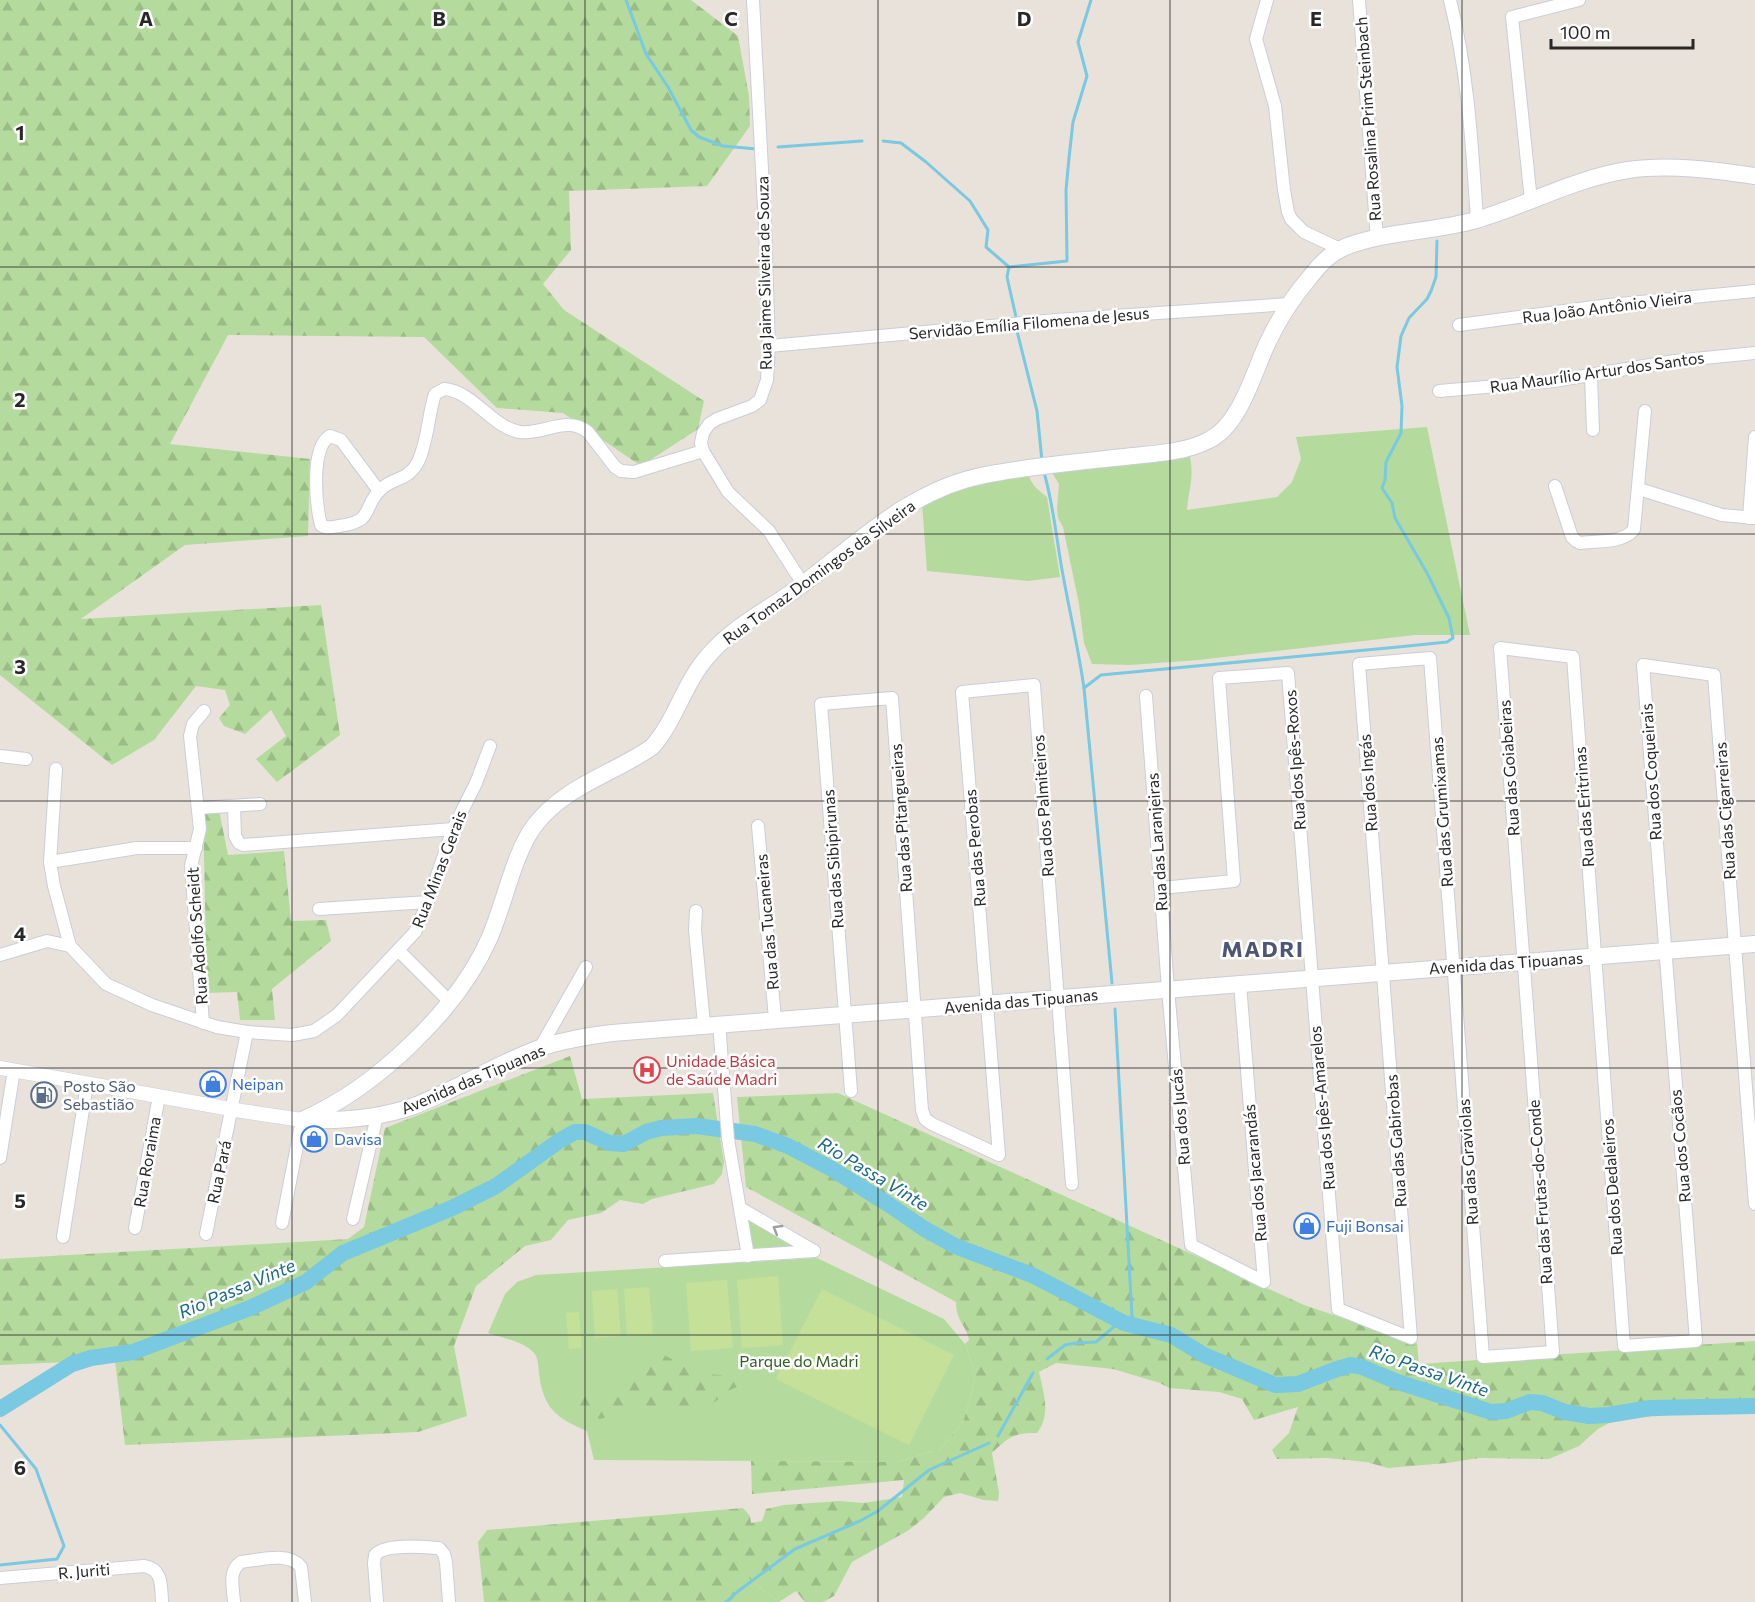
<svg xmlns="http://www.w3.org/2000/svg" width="1755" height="1602" font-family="Commissioner,sans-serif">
	<defs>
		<pattern id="forest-firs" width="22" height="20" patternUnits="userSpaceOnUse" patternTransform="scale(1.5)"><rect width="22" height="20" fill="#b4db9d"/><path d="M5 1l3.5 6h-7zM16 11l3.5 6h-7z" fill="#9bbc87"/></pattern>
	</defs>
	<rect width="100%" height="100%" fill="#e9e2db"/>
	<g fill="#b4db9d">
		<path d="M1427,427L1470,635H1415L1199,660L1130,665L1092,664L1084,643L1079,604L1063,527L1058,518L1057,508L1059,484L1051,471L1189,452C1195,477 1189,486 1187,510L1277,497L1292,482L1301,459L1296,437Z"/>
		<path d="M1028,472C1030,484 1038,490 1047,497L1060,577L1028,581L927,571L922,503L934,495Z"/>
		<polygon points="748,1220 793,1242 797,1246 754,1252"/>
		<path d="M817,1258L944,1319L965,1344L975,1372L972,1392L963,1422L940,1449L898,1462L594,1460L587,1431C556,1418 543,1408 539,1373C538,1365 539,1357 532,1351C521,1341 502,1338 488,1333L505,1294L517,1282L536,1275Z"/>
		<polygon points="749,1577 753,1582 779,1602 730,1602"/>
	</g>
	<g fill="url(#forest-firs)">
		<polygon points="0,0 691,0 738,36 749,96 750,126 707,186 569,191 571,250 543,284 564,310 704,401 698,429 641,466 563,413 497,408 424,337 228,335 170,444 310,459 308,536 185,545 81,619 321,605 340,735 277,782 256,759 286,736 271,710 245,734 224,726 219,718 230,705 225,690 196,686 154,740 112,765 0,675"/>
		<polygon points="219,810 228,855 284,851 291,921 326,920 331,941 272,989 275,1020 240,1020 237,992 207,993 203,812"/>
		<polygon points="570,1056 582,1099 713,1093 724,1162 722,1174 714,1184 652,1199 643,1204 620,1200 601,1213 568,1220 551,1240 525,1246 476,1286 454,1346 467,1416 418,1432 125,1445 115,1360 0,1365 0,1259 348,1239 364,1227 385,1128"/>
		<path d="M838,1093L1304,1305L1417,1343L1419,1364L1755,1341V1409L1617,1419L1598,1429L1579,1446L1549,1459L1479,1458L1447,1463L1388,1468L1366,1462L1328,1458L1277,1459L1272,1450L1289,1433L1298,1407L1254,1420L1242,1399L1219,1392L1169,1388L1160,1383L1113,1369L1056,1363L1039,1372C1044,1394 1051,1415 1037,1433C1013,1433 1009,1437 992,1453L999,1493L998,1501L984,1500L960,1493L944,1497L924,1518L909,1530L852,1562L834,1596L823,1602H805L796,1591L779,1602L753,1582L749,1578L730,1602H484L478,1542L487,1530L743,1508L750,1516L751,1523L762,1521L766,1509L784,1505L839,1501L864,1503L902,1497L904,1480L752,1494L751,1461L898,1462L940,1449L963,1422L972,1392L975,1372L965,1344L969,1340C967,1326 956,1322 956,1302L746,1187L737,1097Z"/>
		<polygon points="664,1355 699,1373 741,1377 744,1384 730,1390 712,1404 688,1410 635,1410 600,1419 579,1410 571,1403 572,1398 580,1395 590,1397 602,1393 635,1371 649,1358"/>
	</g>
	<g fill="#c5e199">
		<polygon points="778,1276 783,1345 742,1348 737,1280"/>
		<polygon points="727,1280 733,1348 691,1351 686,1283"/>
		<polygon points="649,1287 653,1334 627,1336 624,1289"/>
		<polygon points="617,1289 621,1336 595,1338 592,1291"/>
		<polygon points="822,1289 954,1355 909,1445 776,1379"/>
		<polygon points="579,1312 582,1348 569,1349 566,1313"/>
	</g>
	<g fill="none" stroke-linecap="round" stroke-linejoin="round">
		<g stroke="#78c9e1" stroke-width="3">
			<polyline points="626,0 646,54 668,87 691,130 699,137 723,146 757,149"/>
			<polyline points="883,141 901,143 926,162 970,201 988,230 986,247 1009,267"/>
			<polyline points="778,147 862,141"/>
			<polyline points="1009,267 1067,261 1066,190 1069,158 1073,122 1087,76 1078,42 1091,0"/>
			<polyline points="1009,267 1007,277 1016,317"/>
			<polyline points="1017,331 1037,411 1042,461"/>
			<path d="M1045,476C1053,505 1056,534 1061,564C1068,605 1078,646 1084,688L1112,983"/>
			<polyline points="1084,688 1101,675 1398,647 1447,642 1453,638 1449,618 1427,573 1395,518 1392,503 1382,488 1385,480 1386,462 1401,433 1402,406 1397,367 1401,336 1409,318 1427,299 1431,291 1436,277 1437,241"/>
			<polyline points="1115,1009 1132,1316 1137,1326"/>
			<polyline points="1047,1359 1065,1345 1075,1343 1096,1342 1116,1325 1124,1323"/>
			<polyline points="0,1425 36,1469 64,1546 57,1559 0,1565"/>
			<polyline points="998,1436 1033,1373"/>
			<polyline points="726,1602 737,1592 795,1549 860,1521 878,1511 929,1470 989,1443"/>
		</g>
		<polyline stroke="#78c9e1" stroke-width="16" points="0,1409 72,1364 91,1358 133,1352 250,1308 306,1282 343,1253 452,1208 496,1186 559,1141 575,1132 585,1132 609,1143 624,1144 646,1132 661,1128 697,1126 755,1134 788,1146 832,1169 891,1206 923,1228 955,1246 1032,1275 1124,1323 1171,1335 1204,1355 1275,1385 1298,1384 1337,1369 1351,1365 1362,1367 1395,1381 1491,1412 1506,1411 1530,1402 1542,1403 1565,1412 1589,1416 1608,1415 1650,1408 1755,1406"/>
		<g stroke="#cacdd9" stroke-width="14">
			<g id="minor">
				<polyline points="753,0 765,226 769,346 767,380 760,400 752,406 717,419 709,424 703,433 701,443 703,451 728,492 769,531 803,584"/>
				<polyline points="1267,0 1256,39 1275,106 1284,190 1288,212 1291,219 1304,232 1340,249"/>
				<polyline points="1359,0 1377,239"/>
				<path d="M1450,0C1468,72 1472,145 1477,220"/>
				<polyline points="1531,201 1512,17 1579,0"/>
				<polyline points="1459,325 1609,305 1755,291"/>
				<polyline points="769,346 1056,320 1289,304"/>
				<polyline points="1591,376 1593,430"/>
				<polyline points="1439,391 1554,381 1674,361 1755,353"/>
				<path d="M1555,486L1572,537L1576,541L1580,543C1596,541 1625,543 1634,529L1645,411"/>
				<polyline points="1639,489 1722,515 1755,518"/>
				<path d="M379,491L341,440L330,436C310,448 316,505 321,525C326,529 332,527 339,526C376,521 361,508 381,489C394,477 408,481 418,462C428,441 428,415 435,394L444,389C473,391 491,427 520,432C543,435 567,415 588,432L615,467L621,471L634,472L703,451"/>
				<polyline points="1749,518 1755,437"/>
				<polyline points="1146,696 1168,989 1191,1245 1264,1282 1240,984"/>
				<polyline points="0,756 26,759"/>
				<polyline points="56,769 50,862 54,886 70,946 106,984 152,1005 217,1027 247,1032 292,1035 314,1031 337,1015 415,932 428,902 453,829 476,783 490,746"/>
				<polyline points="234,806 235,836 239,843 243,845 453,829"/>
				<polyline points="199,808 260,804"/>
				<polyline points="758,826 775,1019"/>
				<polyline points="50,862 137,848 196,848"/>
				<polyline points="1161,888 1234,881 1219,678 1288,673 1338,1309 1411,1338 1359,664 1430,658 1483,1357 1553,1352 1500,648 1573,657 1624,1346 1696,1341 1643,665 1714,675 1755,1204"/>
				<polyline points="319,909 428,902"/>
				<polyline points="696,911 695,930 704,1024"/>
				<polyline points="399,951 450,1002"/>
				<polyline points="0,955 47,941 70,946"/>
				<polyline points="203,1023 191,866 200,829 190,736 193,724 204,711"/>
				<polyline points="719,1023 728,1139 748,1256"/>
				<polyline points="540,1048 586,967"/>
				<polyline points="851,1091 821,704 892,698 922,1110 925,1119 932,1124 999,1155 962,692 1034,685 1072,1184"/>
				<polyline points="0,1158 14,1070"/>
				<polyline points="740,1208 814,1251"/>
				<polyline points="353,1219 377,1116"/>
				<polyline points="282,1223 302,1120"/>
				<polyline points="135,1228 159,1096"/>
				<polyline points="206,1234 247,1032"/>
				<polyline points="63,1237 87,1084"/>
				<polyline points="665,1261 814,1251"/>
				<path d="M0,1578L144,1566C163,1569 161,1586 162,1602"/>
				<path d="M234,1602C233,1587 228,1571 241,1562C259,1560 289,1551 301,1567L305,1602"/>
				<path d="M377,1602L374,1563L375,1555C386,1543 423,1547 439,1548L444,1554L446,1562L449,1602"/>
			</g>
		</g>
		<g stroke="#cacdd9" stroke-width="15">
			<polyline id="tertiary" points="0,1068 242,1111 302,1120"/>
		</g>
		<g stroke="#cacdd9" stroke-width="18">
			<g id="secondary">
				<path d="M302,1120C374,1089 457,1011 489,939C504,906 514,852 535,825C565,786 613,774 652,747C676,720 684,683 708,656C734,625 772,608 803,584C861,540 912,489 985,475C1031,466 1078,462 1124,457C1151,454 1185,453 1209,440C1240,425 1253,374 1267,344C1278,320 1293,297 1310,277C1319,265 1331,253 1345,247C1385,231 1434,232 1476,220C1527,205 1576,178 1628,170C1670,164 1713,170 1755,176"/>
				<path d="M309,1120C345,1121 380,1118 414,1106C457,1089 496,1064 540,1048C563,1040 588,1036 612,1033L1755,944"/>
			</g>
		</g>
		<use href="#minor" stroke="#fff" stroke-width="12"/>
		<use href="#tertiary" stroke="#fff" stroke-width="14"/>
		<use href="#secondary" stroke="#fff" stroke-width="16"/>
	</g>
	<defs><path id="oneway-chevron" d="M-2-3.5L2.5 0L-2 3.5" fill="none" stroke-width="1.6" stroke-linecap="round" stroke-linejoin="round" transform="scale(1.5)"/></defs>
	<use stroke="#9e9e9e" href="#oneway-chevron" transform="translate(777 1229) rotate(-149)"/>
	<path fill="none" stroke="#282828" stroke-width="1.5" stroke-opacity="0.55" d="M292,0V1602M585,0V1602M878,0V1602M1170,0V1602M1462,0V1602M0,267H1755M0,534H1755M0,801H1755M0,1068H1755M0,1335H1755"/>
	<defs>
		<g id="hospital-ring" transform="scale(1.35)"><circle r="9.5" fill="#fff" stroke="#e0444e" stroke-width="1.5"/><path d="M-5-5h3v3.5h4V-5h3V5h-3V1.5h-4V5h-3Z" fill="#e0444e"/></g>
		<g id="shop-ring" transform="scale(1.35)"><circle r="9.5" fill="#fff" stroke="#3f7fe0" stroke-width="1.5"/><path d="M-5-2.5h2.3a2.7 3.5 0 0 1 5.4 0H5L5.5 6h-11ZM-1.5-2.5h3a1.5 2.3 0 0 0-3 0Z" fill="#3f7fe0"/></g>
		<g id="fuel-ring" transform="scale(1.35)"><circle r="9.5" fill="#fff" stroke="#5c6f8a" stroke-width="1.5"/><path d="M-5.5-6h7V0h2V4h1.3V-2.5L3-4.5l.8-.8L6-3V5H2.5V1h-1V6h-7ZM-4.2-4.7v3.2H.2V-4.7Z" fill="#5c6f8a"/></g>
	</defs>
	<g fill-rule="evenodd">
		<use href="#hospital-ring" x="647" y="1070"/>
		<use href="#shop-ring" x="213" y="1084"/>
		<use href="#fuel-ring" x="44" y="1095"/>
		<use href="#shop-ring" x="314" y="1139"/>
		<use href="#shop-ring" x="1307" y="1226"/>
	</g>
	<g text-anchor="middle" stroke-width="5" stroke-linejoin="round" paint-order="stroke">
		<g font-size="16" fill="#282828" stroke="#fff">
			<text transform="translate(1368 119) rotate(-94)" y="6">Rua Rosalina Prim Steinbach</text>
			<text transform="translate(764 273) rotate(-91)" y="6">Rua Jaime Silveira de Souza</text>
			<text transform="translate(1607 307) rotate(-7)" y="6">Rua João Antônio Vieira</text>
			<text transform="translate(1029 323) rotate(-5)" y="6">Servidão Emília Filomena de Jesus</text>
			<text transform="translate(1597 372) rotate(-8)" y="6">Rua Maurílio Artur dos Santos</text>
			<text transform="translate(819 572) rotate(-36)" y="6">Rua Tomaz Domingos da Silveira</text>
			<text transform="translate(1295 760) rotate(-94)" y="6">Rua dos Ipês-Roxos</text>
			<text transform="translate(1509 768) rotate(-94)" y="6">Rua das Goiabeiras</text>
			<text transform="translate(1651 772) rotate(-94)" y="6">Rua dos Coqueirais</text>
			<text transform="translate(1368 783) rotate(-94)" y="6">Rua dos Ingás</text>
			<text transform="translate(1043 806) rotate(-94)" y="6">Rua dos Palmiteiros</text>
			<text transform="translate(1584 807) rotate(-94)" y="6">Rua das Eritrinas</text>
			<text transform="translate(1725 811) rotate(-94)" y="6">Rua das Cigarreiras</text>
			<text transform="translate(1442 812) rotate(-94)" y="6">Rua das Grumixamas</text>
			<text transform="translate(901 818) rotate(-94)" y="6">Rua das Pitangueiras</text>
			<text transform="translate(1157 842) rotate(-94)" y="6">Rua das Laranjeiras</text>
			<text transform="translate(975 848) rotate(-95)" y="6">Rua das Perobas</text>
			<text transform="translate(833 859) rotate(-94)" y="6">Rua das Sibipirunas</text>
			<text transform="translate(439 869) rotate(-69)" y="6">Rua Minas Gerais</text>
			<text transform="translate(767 922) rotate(-95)" y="6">Rua das Tucaneiras</text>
			<text transform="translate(197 936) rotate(-94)" y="6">Rua Adolfo Scheidt</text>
			<text transform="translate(1506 963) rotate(-4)" y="6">Avenida das Tipuanas</text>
			<text transform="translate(1021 1001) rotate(-5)" y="6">Avenida das Tipuanas</text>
			<text transform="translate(473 1079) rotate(-23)" y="6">Avenida das Tipuanas</text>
			<text transform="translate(1322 1108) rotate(-95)" y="6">Rua dos Ipês-Amarelos</text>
			<text transform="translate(1180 1117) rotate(-95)" y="6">Rua dos Jucás</text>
			<text transform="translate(1396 1141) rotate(-94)" y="6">Rua das Gabirobas</text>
			<text transform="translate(1680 1146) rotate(-95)" y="6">Rua dos Cocãos</text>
			<text transform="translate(147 1162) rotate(-80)" y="6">Rua Roraima</text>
			<text transform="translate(1468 1162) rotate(-94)" y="6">Rua das Graviolas</text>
			<text transform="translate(219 1172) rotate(-78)" y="6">Rua Pará</text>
			<text transform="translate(1255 1173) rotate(-95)" y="6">Rua dos Jacarandás</text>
			<text transform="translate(1612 1187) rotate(-94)" y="6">Rua dos Dedaleiros</text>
			<text transform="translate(1540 1192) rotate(-94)" y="6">Rua das Frutas-do-Conde</text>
			<text transform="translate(84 1571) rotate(-5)" y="6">R. Juriti</text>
		</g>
		<g font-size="16" fill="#be3a42" stroke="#fff" text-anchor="start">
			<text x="666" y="1067">Unidade Básica<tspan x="666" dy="18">de Saúde Madri</tspan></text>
		</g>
		<g font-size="16" fill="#366cbe" stroke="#fff" text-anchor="start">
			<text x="232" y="1090">Neipan</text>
			<text x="334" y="1145">Davisa</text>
			<text x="1326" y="1232">Fuji Bonsai</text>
		</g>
		<g font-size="16" fill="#4e5e75" stroke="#fff" text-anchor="start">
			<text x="63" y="1092">Posto São<tspan x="63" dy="18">Sebastião</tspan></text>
		</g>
		<g font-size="16" fill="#2f5d20" stroke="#fff">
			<text x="799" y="1367">Parque do Madri</text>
		</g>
		<g font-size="18" font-style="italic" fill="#1a688a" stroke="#fff">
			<text transform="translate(873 1174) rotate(31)" y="6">Rio Passa Vinte</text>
			<text transform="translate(237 1289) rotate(-23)" y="6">Rio Passa Vinte</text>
			<text transform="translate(1429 1371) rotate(19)" y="6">Rio Passa Vinte</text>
		</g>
		<g font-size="22" font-weight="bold" letter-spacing="1.5" fill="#4d5674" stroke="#fff">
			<text x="1263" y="957">MADRI</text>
		</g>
	</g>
	<g font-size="20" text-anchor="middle" font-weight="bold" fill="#282828" stroke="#fff" stroke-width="5" stroke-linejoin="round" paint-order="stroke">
		<text x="146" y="26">A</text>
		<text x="439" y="26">B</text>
		<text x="731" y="26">C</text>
		<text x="1024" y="26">D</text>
		<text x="1316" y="26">E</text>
		<text x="20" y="140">1</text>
		<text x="20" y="407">2</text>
		<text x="20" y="674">3</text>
		<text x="20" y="941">4</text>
		<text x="20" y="1208">5</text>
		<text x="20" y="1475">6</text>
	</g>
	<path d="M1551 39v9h142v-9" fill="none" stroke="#282828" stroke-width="3"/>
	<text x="1560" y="39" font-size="18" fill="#282828" stroke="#ffffff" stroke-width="4.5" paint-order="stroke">100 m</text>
</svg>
